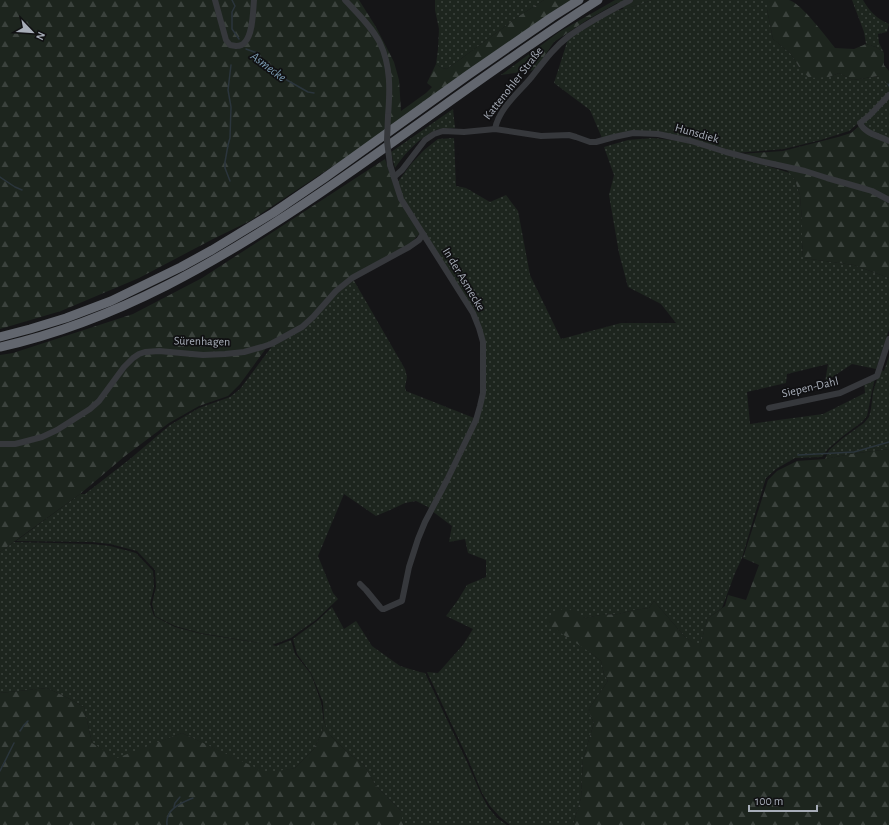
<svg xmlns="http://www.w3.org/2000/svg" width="889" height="825" font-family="'Alegreya Sans',sans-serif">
	<defs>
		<pattern id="grass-dots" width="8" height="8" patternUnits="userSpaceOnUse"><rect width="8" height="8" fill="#1d251e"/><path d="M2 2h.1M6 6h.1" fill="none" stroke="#3b423d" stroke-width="1.8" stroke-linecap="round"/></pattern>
		<pattern id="forest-firs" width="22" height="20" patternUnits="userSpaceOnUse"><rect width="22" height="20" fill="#1d251e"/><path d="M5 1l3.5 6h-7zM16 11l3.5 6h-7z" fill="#3b423d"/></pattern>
	</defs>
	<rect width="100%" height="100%" fill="#151517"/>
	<g fill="url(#grass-dots)">
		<polygon points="435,0 544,0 519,16 447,69 442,68 436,64 438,49 439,29 435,10"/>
		<polygon points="652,0 767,0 767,9 773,39 791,54 799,67 829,77 839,73 853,80 879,76 889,86 889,93 869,114 849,131 821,140 784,149 736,153 659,131 637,131 602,138 590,110 554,83 568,39 583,29 612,12 641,4"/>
		<path d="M852,0H863C870,12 876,18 889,24L887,32L878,34L879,43L884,53L876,47L866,44L864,32Z"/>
		<polygon points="889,96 889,140 872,132 863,123"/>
		<path d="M453,109L455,128C449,129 441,128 436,130C419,138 405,153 395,168L391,152Z"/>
		<polygon points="454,138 456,186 466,188 490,202 506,195 518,211 530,275 561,339 621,323 676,323 661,304 628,287 619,253 609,195 614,175 604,147 628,140 653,138 690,142 790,173 795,180 800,195 802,222 802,240 803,258 854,265 889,278 889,330 876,369 852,364 825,382 828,364 787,374 786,383 747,392 750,424 823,414 865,393 864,383 875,378 872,391 867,416 862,422 843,436 828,449 822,457 795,458 776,469 766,478 754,517 742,558 735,573 722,608 707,619 700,648 685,637 654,601 649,608 634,610 619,614 601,615 583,618 591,653 601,661 604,674 608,681 588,710 594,723 583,759 581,798 573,825 510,825 500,817 490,806 482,793 468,759 427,672 438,673 463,645 473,629 446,616 458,600 467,585 486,577 486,560 468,553 465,539 449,542 452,526 432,511 482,407 482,329 402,198 397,183 411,164 424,150 438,139"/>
		<polygon points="353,279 405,369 407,377 405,387 406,391 474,418 430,509 428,507 416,501 405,503 390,510 376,516 344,494 318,556 333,593 338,599 316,620 300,631 291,638 272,645 276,646 291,640 295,654 311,674 321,702 323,716 323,724 322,732 314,749 295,768 267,774 182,733 117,759 92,743 84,707 66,697 47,688 0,693 0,552 14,542 92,544 110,546 136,553 153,571 154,587 150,604 154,616 175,627 202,634 272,645 200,633 175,626 155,616 152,604 156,587 155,570 137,551 110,544 92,542 16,541 80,494 85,494 130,459 170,425 199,408 230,397 240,389 273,345"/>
		<polygon points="889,356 889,449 851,454 825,459 829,450 843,438 864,423 869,417 871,409 873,392 880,370 884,371"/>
		<polygon points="332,607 344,629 356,621 372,646 400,666 420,672 425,673 467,762 481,794 488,807 497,818 507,825 404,825 402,821 402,812 376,786 364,765 346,751 331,736 327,731 324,720 323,702 311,673 297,654 293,639 317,621"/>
	</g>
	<g fill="url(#forest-firs)">
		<polygon points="0,0 359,0 376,27 394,62 399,80 401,111 426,93 432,87 427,83 436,64 442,68 447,69 519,16 544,0 576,0 380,135 250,221 213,239 139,278 61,311 0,329"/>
		<polygon points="615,0 652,0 641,4 624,9 617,3 587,20 554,42 535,70 501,75 559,32"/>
		<path d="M767,0C774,0 782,0 789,0C801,3 827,38 835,48L854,49L866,44L876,47L884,53V65L889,71V86L878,76L853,80L839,73L829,77L809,78L799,67L791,54L773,39L767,9Z"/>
		<polygon points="859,126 889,143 889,278 854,265 803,258 802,240 802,222 800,195 795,180 788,171 741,154 783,151 838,137 851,133"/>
		<polygon points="385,159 399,200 420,233 408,246 352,277 301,326 270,343 240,384 228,396 199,406 169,423 125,456 80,494 0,552 0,355 13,353 133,314 202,278"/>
		<polygon points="889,449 889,825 573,825 581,798 583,759 594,723 588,710 608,681 604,674 601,661 591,653 544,622 547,618 566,607 583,618 601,615 619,614 634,610 649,608 654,601 685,637 700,647 707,619 725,606 728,595 746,600 759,565 743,558 768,480 777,471 797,461 825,459 851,454"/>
		<polygon points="47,688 66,697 84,707 92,743 117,758 182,733 267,773 295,768 314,749 322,732 323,724 323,718 327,730 331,736 346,751 364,765 376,786 402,812 402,821 404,825 0,825 0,693"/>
	</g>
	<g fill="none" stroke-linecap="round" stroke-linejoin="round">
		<g stroke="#2b353c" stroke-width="1.5">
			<polyline points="232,0 235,6 232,12 232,29 239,39"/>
			<polyline points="246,49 257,53 270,68 285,79 308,92 314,93"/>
			<polyline points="888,84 889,86"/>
			<polyline points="0,177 15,187 22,190"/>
			<polyline points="230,181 225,168 225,162 228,145 230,138 231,107 228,90 231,65"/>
			<polyline points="798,455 854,452 889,442"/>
			<polyline points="20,731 24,725 28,721"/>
			<polyline points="0,771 14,743"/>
			<polyline points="174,807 175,803 180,797"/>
			<path d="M167,825C165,809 181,803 193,798"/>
		</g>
		<g stroke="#36383c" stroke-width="6">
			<path d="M215,0L226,40L230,45L236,46C240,46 243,45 245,42C253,34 253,11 254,0"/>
			<path d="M345,0C357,13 372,27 380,43C391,66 390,91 388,116"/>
			<path d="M889,95L870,115L860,123C865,134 880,136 889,141"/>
			<path d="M495,129C499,109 517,94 530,79C542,64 553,48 569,36C588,22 610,11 630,0"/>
			<polyline points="394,177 402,170 425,140 434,134 443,131 464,132 495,129 541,136 569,135 576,137 590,142 596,142 614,137 633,133 658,134 691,141 726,152 764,162 805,171 827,178 862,188 872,191 889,200"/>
			<polyline points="769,408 840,393 877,376 889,339"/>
			<polyline points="0,444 15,444 23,442 42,437 57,430 90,409 99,401 124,367 133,358 139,354 145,352 159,351 203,355 225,354 244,352 262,347 271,344 302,327 313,317 336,291 352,278 409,247 419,240 423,234"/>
			<polyline points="360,584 366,590 380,607 382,609 384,609 402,601 409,567 418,539 425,522 447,480 476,420 480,406 483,393 483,342 479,328 473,313 401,199 390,165"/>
		</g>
		<g stroke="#62666e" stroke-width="9">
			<polyline points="0,337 30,329 66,318 111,301 181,267 212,250 273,213 323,179 468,75 552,17 579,0"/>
			<path d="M0,347C117,321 221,260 320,193C413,130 503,60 598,0"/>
		</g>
		<polyline stroke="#36383c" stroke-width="6" points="388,116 387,141 390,165"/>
	</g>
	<g text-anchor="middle" stroke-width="3.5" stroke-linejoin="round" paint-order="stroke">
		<g font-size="12" fill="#a7adb8" stroke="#101012">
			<text transform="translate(513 83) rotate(-52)" y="4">Kattenohler Straße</text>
			<text transform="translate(697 133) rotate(16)" y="4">Hunsdiek</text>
			<text transform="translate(464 279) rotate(59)" y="4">In der Asmecke</text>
			<text transform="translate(202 341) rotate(1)" y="4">Sürenhagen</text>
			<text transform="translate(810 387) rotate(-13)" y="4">Siepen-Dahl</text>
		</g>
		<g font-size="13" font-style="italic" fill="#7c9db4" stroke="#101012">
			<text transform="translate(269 66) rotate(37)" y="5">Asmecke</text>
		</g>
	</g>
	<g transform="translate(32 32) rotate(115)" stroke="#101012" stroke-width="3" paint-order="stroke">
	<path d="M0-3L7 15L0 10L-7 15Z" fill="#a7adb8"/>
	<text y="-6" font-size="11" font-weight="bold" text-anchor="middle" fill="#a7adb8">N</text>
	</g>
	<path d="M749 805v6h68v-6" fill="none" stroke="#a7adb8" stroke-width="2"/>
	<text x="755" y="805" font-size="12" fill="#a7adb8" stroke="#101012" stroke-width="3" paint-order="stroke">100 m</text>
</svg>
